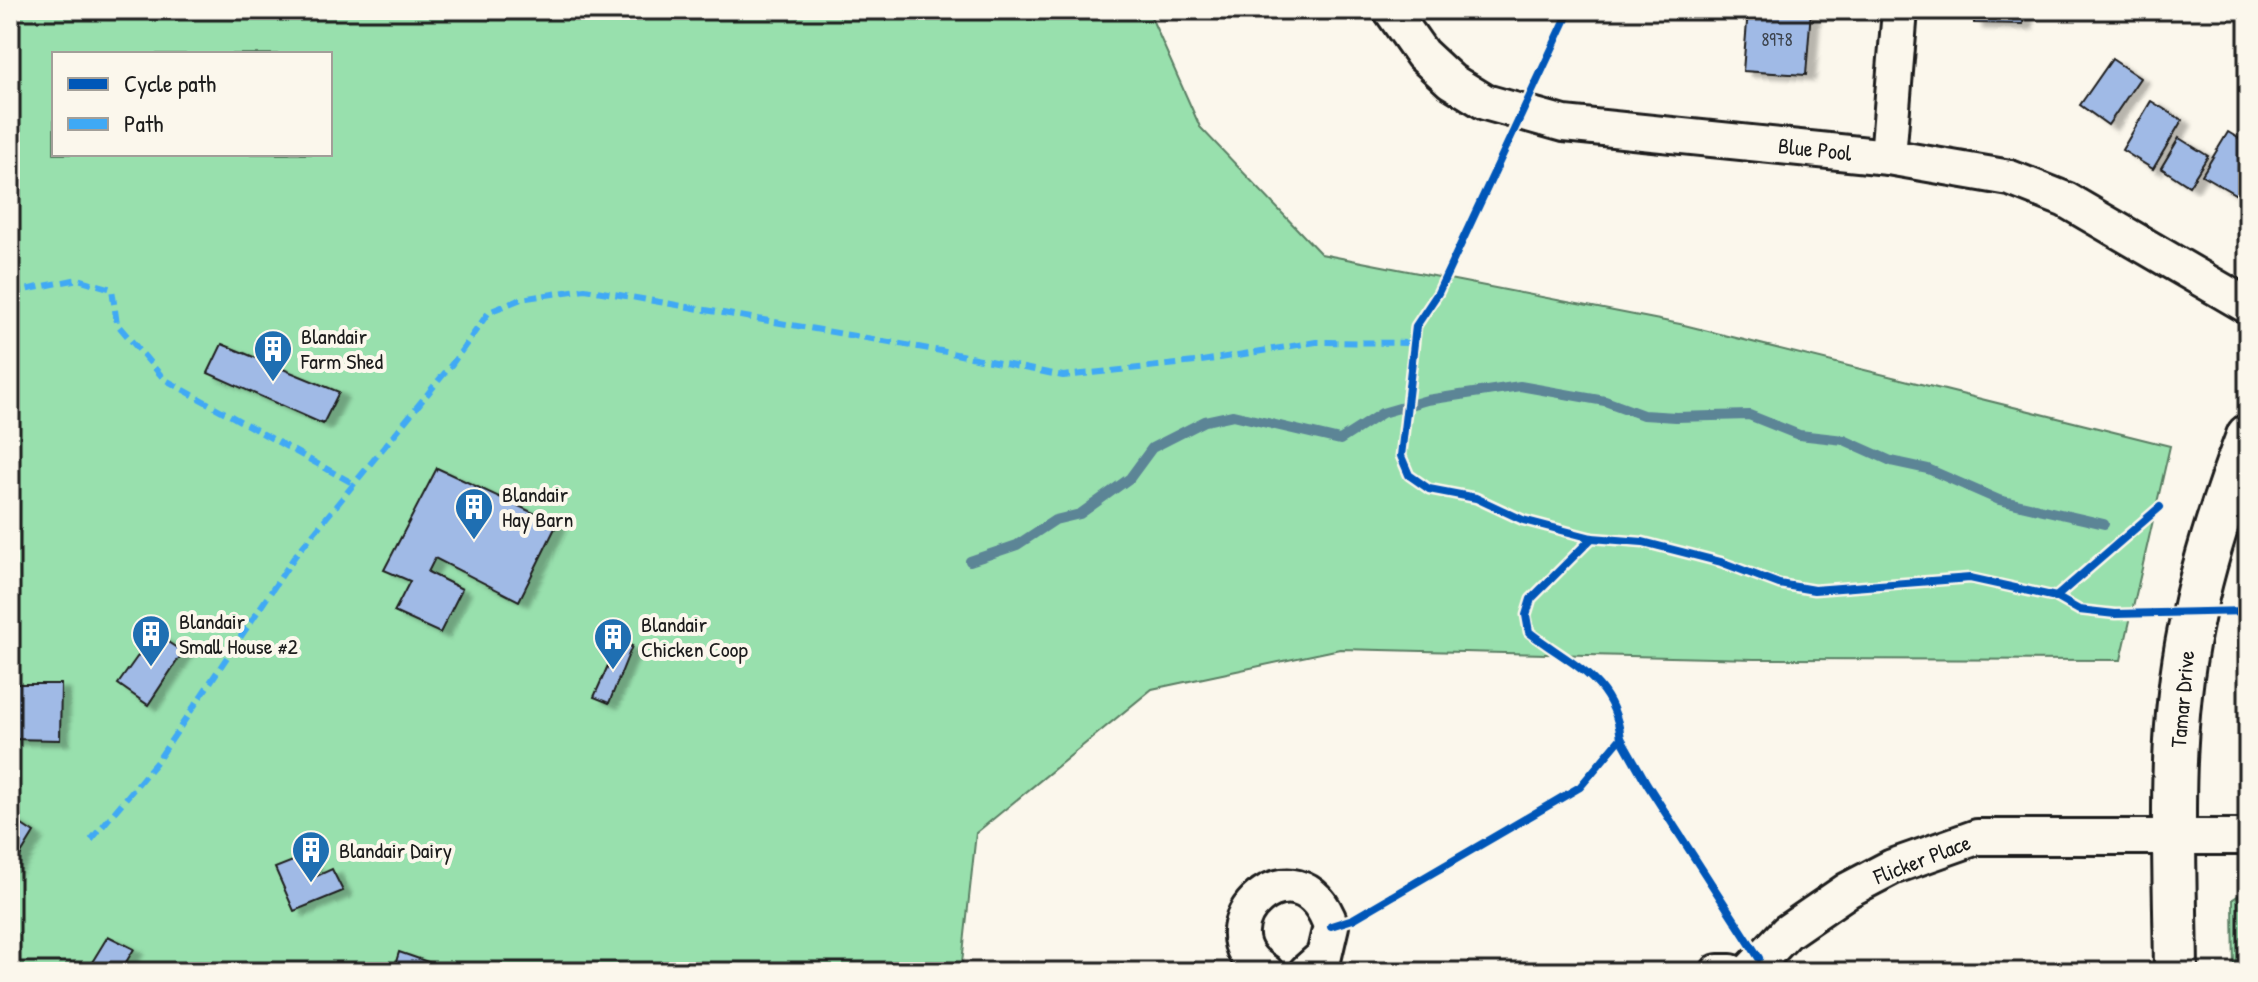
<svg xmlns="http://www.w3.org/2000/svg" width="2258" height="982" font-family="'Patrick Hand',sans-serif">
	<defs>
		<filter id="shadow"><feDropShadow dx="9" dy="5" stdDeviation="2" flood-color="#0004"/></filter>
	</defs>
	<rect width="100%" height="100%" fill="#fbf7ec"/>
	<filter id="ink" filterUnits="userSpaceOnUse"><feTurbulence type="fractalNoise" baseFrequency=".0125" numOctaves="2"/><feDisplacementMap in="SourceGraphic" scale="16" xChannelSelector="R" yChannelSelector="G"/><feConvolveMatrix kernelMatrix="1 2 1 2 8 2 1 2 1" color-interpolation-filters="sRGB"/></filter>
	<g filter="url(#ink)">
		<g fill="#98e0ad" stroke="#5a7e64" stroke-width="2" fill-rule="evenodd">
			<path d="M10,10H1148L1200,127L1321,254L1680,324L2170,446L2121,660L1754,659L1340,649L1152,689L976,833L961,972H10ZM54,54H330V154H54Z"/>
			<polygon points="2248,889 2248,972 2234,972 2233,899"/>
		</g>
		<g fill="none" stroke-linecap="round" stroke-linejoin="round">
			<polyline stroke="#5c8596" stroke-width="10" points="970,561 1017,545 1055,520 1080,514 1130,478 1152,448 1205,421 1233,415 1340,440 1382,413 1427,400 1520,386 1605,401 1643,415 1676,417 1749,415 1799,435 1844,440 1891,461 1928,469 1999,500 2104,524"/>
		</g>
		<g fill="#a0bae6" stroke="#1c1c1c" stroke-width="2" filter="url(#shadow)">
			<polygon points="1748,10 1811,10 1806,75 1743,71"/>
			<polygon points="1974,10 2024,10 2023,24 1974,23"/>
			<polygon points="2112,59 2140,78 2108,125 2080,105"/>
			<polygon points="2151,101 2182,120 2153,169 2122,150"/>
			<polygon points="2228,132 2248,144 2248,187 2242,198 2202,175"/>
			<polygon points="2179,138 2208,156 2189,186 2161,168"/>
			<polygon points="222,344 339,392 323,424 208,373"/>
			<polygon points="437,468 557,524 519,601 435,558 428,572 462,589 440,633 394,612 410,581 384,570"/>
			<polygon points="154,633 183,652 148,705 118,684"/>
			<polygon points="618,643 632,646 609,703 594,697"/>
			<polygon points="11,684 61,684 60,740 10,739"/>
			<polygon points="10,817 34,833 10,872"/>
			<polygon points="308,855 317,876 332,869 343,891 294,911 275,868"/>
			<polygon points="108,936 134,949 120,972 86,972"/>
			<polygon points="399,952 457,972 393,972"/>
		</g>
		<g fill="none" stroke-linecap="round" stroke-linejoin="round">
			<g stroke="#1c1c1c" stroke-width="40">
				<g id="minor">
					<polyline points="1391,10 1422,54 1451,81 1485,102 1564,124 1888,157 2010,178 2066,200 2248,306"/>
					<polyline points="1888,157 1900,10"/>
					<path d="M1266,972C1193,928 1299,833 1331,926L1324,956L1306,972"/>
					<polyline points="1718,972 1731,972"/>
					<polyline points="1749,972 1787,932 1848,890 1892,867 1977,837 2248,837"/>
				</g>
			</g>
			<g stroke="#1c1c1c" stroke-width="48">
				<path id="tertiary" d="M2176,972C2175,859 2167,740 2190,629C2203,562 2224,499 2248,436"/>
			</g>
			<g stroke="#1c1c1c" stroke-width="5" stroke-dasharray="6 6" stroke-linecap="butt">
				<polyline points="1536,81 1570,10"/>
				<polyline points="1510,141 1438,293 1416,326 1401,456 1409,475 1429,489 1476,498 1523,520 1592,538 1643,542 1721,562 1779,584 1814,590 1970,578 2056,597 2079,610 2115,614"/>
				<polyline points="2056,597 2160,507"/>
				<polyline points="1621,738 1743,934"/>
				<path d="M1362,914L1580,787L1621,738C1613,677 1572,666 1529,632L1526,615L1531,599L1592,538"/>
			</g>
			<use href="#minor" stroke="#fbf7ec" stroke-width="34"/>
			<use href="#tertiary" stroke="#fbf7ec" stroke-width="42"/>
			<g stroke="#3fa9f5" stroke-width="6" stroke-dasharray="12 6" stroke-linecap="butt">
				<polyline points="10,293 78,279 112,289 117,324 164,379 354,484"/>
				<polyline points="91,840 158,760 295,556 452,364 489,312 521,299 585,289 941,351 1063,376 1196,362 1316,342 1413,343"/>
			</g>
			<g stroke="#fbf7ec" stroke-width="13">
				<g id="cycleway">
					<polyline points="1570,10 1438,293 1416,326 1401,456 1409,475 1429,489 1476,498 1523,520 1592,538 1643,542 1721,562 1779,584 1814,590 1970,578 2056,597 2079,610 2115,614 2248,611"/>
					<polyline points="2056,597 2160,507"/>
					<polyline points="1621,738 1647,784 1759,958"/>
					<path d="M1331,926L1353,919L1580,787L1621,738C1613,677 1572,666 1529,632L1526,615L1531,599L1592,538"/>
				</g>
			</g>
			<use href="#cycleway" stroke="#0057b8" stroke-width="8"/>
		</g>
	</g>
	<defs>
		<g id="building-pin" transform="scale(2)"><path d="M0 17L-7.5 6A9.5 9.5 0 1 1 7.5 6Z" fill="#1f6fb2" stroke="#fbf7ec"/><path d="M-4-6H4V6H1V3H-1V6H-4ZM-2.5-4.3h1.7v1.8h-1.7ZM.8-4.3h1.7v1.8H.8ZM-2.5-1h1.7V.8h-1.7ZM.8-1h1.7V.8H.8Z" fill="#fff"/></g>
	</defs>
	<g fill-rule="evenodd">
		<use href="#building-pin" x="273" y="349"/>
		<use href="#building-pin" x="474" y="507"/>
		<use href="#building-pin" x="151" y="634"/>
		<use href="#building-pin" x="613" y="637"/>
		<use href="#building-pin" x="311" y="850"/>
	</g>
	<g text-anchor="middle" stroke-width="8" stroke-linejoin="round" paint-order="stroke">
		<g font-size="18" fill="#3d444e">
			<text x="1777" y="46">8978</text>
		</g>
		<g font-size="22" fill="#1c1c1c" stroke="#fbf7ec">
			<text transform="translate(1815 149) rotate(6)" y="8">Blue Pool</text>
			<text transform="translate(2182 699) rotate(-85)" y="8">Tamar Drive</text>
			<text transform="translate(1922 859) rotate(-21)" y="8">Flicker Place</text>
		</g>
		<g font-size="22" fill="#1c1c1c" stroke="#fbf7ec" text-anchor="start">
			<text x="301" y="344">Blandair<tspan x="301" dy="25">Farm Shed</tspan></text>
			<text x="502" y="502">Blandair<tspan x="502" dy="25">Hay Barn</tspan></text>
			<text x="179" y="629">Blandair<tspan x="179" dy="25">Small House #2</tspan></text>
			<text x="641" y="632">Blandair<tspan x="641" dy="25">Chicken Coop</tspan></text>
			<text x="339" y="858">Blandair Dairy</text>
		</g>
	</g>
	<rect width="2258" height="982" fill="none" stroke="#fbf7ec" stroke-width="40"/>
	<rect x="20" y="20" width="2218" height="942" fill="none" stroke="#1c1c1c" stroke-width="3" filter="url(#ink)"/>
	<rect x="52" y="52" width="280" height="104" fill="#fbf7ec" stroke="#a29f99" stroke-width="2"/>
	<rect x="68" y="78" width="40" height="12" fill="#0057b8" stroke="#a29f99" stroke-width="2"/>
	<text x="124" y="92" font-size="24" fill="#1c1c1c">Cycle path</text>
	<rect x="68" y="118" width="40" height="12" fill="#3fa9f5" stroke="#a29f99" stroke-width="2"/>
	<text x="124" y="132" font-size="24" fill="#1c1c1c">Path</text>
</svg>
